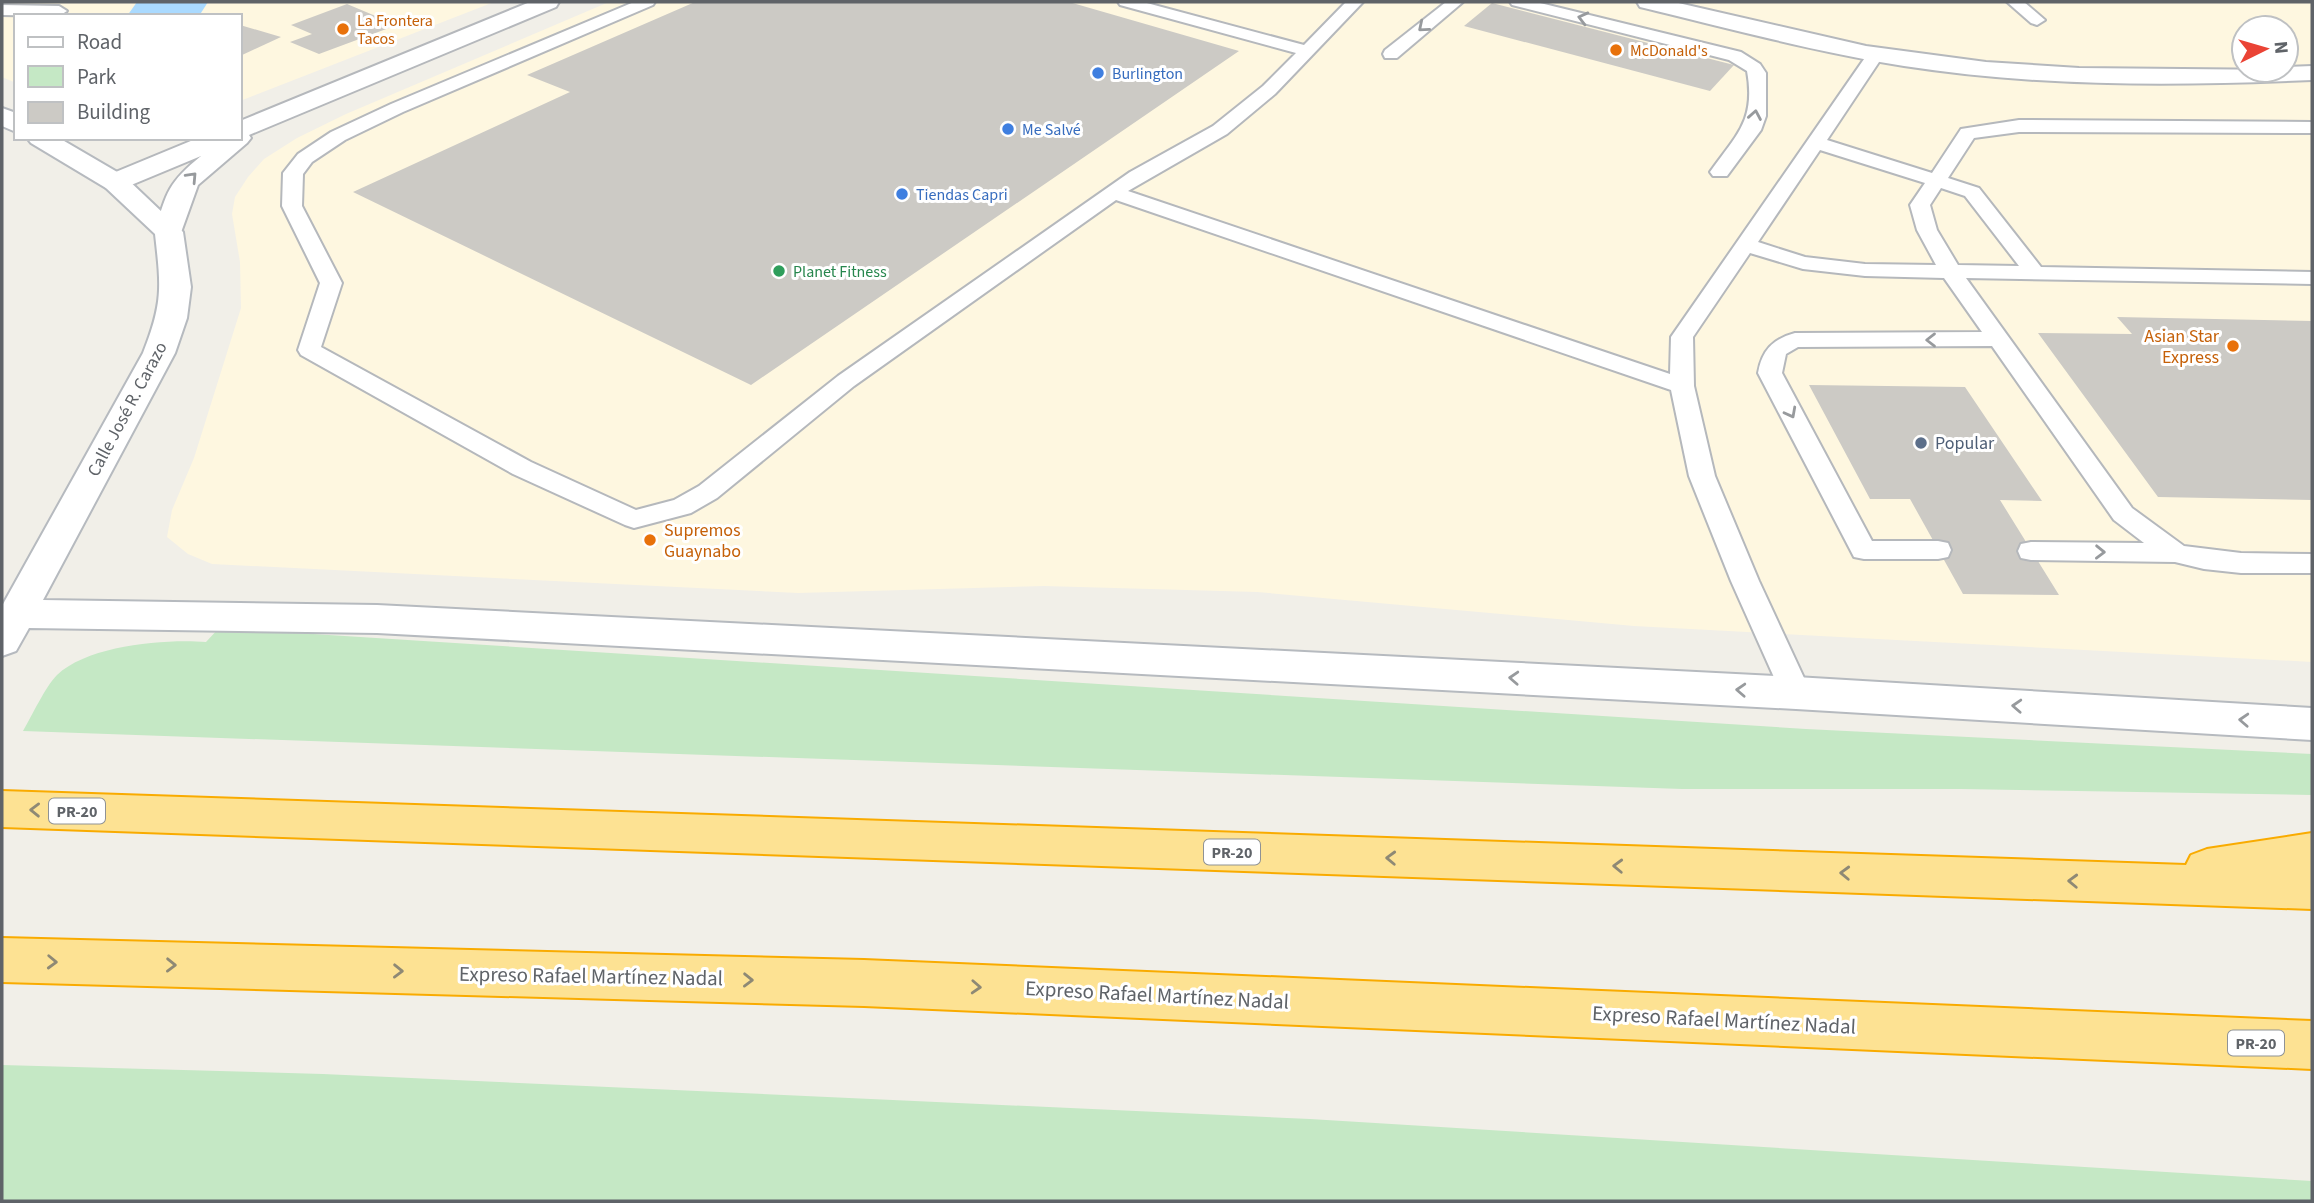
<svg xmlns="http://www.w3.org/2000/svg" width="2314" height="1203" font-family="'Source Sans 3',sans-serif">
	<rect width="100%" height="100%" fill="#f1efe8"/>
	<g fill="#fef7e0" fill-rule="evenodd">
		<polygon points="2,2 494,2 240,101 240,16 16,16 16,83 2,77"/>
		<path d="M609,2H2312V662L1634,626L1257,592L1044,586L798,593L212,564L188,554L167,537L172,510L194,458L241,308L240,262L232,214L235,197L248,177L264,159L297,138L346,114ZM2244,28H2286V70H2244Z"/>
	</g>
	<g fill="#c5e8c5">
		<path d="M219,628L1806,729L2312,754V795L1961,789H1682L23,731C32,716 45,687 57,675C89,645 164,639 206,642Z"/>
		<polygon points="2,1065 323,1074 1310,1119 2312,1181 2312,1201 2,1201"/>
	</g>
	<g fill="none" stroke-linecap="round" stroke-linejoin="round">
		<polygon fill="#aadaff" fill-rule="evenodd" points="137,2 208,2 199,16 127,16"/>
	</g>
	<g fill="#cccac5">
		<polygon points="695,2 1069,2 1239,51 751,385 353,192 570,92 527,75"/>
		<polygon points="1492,3 1734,65 1710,91 1464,26"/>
		<polygon points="347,4 397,25 319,54 290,42 312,34 291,25"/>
		<polygon points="240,25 281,37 240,56"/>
		<polygon points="2117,317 2312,321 2312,500 2158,497 2038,333 2132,334"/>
		<polygon points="1809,385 1965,387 2042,501 2000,500 2059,595 1963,594 1910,499 1870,499"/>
	</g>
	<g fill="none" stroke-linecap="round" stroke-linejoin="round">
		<g stroke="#b5b8bc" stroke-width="4">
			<g id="lane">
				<path d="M634,2H655L653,5L403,112L345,140L312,162L303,174L302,206L342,283L321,347L531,462L636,510L674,500L699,486L838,376L1130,172L1213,126L1263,86L1296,53L1120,5L1118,2H1143L1304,45L1346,2H1363L1275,94L1227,134L1128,191L1670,374L1671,337L1871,49L1877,48L1885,53L1827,140L1932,173L1961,129L2019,120L2312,122V133L2019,132L1974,138L1948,178L1979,188L2041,267L2312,272V284L1966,278L2132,508L2184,546L2241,553L2312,554V573H2241L2204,569L2175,562L2031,560L2021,558L2018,551L2021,544L2031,542L2144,543L2114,520L1992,346L1798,347L1786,354L1782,373L1872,541H1938L1948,543L1951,550L1948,557L1938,559H1864L1854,557L1758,373C1762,350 1773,339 1795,333L1982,332L1944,278L1865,276L1803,269L1750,253L1693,337L1694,386L1715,476L1759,581L1811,693L1807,701L1796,704L1785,701L1781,693L1731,581L1689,476L1671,390L1116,200L854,386L717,498L691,513L634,528L625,525L513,474L301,355L298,350L320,283L282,206L283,173L298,154L331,132L391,104ZM1820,150L1925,183L1910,205L1917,230L1936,265L1865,264L1805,257L1758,242ZM1941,188L1965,196L2019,266L1958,265L1937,230L1930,205Z"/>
				<polygon points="1446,2 1463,2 1397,58 1385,58 1383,54 1385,50"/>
				<path d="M1510,2H1536L1741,52L1760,64L1766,73V116L1761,130L1727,176H1713L1710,172C1736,135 1756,121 1747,71L1729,60L1512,5Z"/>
				<polygon points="2007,2 2024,2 2045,20 2037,25 2031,23"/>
				<polygon points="2,5 59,6 67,11 59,16 2,15"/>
			</g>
		</g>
		<g stroke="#b5b8bc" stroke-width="4">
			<g id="street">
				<path d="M530,2H559L556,7L249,135L251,138L247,143L198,185L179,238L169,240L159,238L155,232C166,192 169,182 201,156L124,188L115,190L106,188L102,182L106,176L198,138H240V121Z"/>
				<path d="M1637,2H1674L1866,46L1986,62L2079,68L2286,70V67L2312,66V80C2176,86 2039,87 1904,66C1815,52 1728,28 1640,7Z"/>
			</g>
		</g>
		<g stroke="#b6babf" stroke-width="4">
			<g id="secondary">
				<polygon points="2,108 16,113 16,132 2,126"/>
				<path d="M27,138H59L124,176L183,232L191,287L187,318L175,353L43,600L377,605L1796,677L2312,708V740L1796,709L377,633L29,628L16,651L2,656V606L143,353C163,303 161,287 155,234L106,188L31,143Z"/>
			</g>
		</g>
		<g stroke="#f9ab00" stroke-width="4">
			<g id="highway">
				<polygon points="2,791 2186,865 2191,855 2207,849 2312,833 2312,909 2,827"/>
				<polygon points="2,938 864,960 2312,1021 2312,1069 864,1006 2,982"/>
			</g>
		</g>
		<use href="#lane" fill="#fff" fill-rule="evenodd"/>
		<use href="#street" fill="#fff" fill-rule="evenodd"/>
		<use href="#secondary" fill="#fff" fill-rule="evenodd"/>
		<use href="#highway" fill="#fde293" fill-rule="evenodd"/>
	</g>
	<defs><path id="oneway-chevron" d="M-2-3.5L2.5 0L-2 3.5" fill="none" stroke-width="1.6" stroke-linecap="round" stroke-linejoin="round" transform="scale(1.75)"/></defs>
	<g stroke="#979a9d">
		<use href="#oneway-chevron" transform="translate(1583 18) rotate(-166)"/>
		<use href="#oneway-chevron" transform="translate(1423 27) rotate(140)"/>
		<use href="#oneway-chevron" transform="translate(1755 115) rotate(-80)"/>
		<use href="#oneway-chevron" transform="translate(192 177) rotate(-47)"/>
		<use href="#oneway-chevron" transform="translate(1931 340) rotate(180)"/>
		<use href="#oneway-chevron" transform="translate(1791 413) rotate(62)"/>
		<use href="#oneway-chevron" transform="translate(2100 552) rotate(1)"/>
		<use href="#oneway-chevron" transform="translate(1514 678) rotate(-177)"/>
		<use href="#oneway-chevron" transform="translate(1741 690) rotate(-177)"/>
		<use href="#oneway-chevron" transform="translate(2017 706) rotate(-177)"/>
		<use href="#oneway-chevron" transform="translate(2244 720) rotate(-177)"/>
	</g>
	<g stroke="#8e8975">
		<use href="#oneway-chevron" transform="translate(35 810) rotate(-179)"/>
		<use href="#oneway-chevron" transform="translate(1391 858) rotate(-178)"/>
		<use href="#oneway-chevron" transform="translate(1618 866) rotate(-178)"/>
		<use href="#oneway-chevron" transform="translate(1845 873) rotate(-178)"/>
		<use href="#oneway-chevron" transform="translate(2073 881) rotate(-178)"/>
		<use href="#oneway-chevron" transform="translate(52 962) rotate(2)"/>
		<use href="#oneway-chevron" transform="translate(171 965) rotate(1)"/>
		<use href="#oneway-chevron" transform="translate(398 971) rotate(1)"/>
		<use href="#oneway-chevron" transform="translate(748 980) rotate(1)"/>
		<use href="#oneway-chevron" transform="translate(976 987) rotate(3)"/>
	</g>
	<g fill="#e8710a" stroke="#fff" stroke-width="2.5">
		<circle cx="343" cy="29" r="7"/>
		<circle cx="1616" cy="50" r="7"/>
		<circle cx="2233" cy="346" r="7"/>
		<circle cx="650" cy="540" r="7"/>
	</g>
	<g fill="#3f7fe0" stroke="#fff" stroke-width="2.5">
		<circle cx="1098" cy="73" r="7"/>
		<circle cx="1008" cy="129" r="7"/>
		<circle cx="902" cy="194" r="7"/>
	</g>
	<circle fill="#2e9e5b" stroke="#fff" stroke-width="2.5" cx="779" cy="271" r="7"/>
	<circle fill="#5c6f8a" stroke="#fff" stroke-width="2.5" cx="1921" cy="443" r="7"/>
	<g text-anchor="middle" stroke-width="6" stroke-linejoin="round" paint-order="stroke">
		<g font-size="16" fill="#c56008" stroke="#fff" text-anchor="start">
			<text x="357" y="26">La Frontera<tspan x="357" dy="18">Tacos</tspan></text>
			<text x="1630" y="56">McDonald's</text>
		</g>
		<g font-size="16" fill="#366cbe" stroke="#fff" text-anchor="start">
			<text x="1112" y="79">Burlington</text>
			<text x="1022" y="135">Me Salvé</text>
			<text x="916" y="200">Tiendas Capri</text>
		</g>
		<g font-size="16" fill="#27864d" stroke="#fff" text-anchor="start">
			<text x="793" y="277">Planet Fitness</text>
		</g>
		<g fill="#fff" stroke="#8f9295" stroke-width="2">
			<rect x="49" y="798.5" width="56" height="25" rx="5"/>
			<rect x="1204" y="839.5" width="56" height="25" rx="5"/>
			<rect x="2228" y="1030.5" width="56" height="25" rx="5"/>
		</g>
		<g font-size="16" font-weight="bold" fill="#5f6368">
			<text x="77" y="817">PR-20</text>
			<text x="1232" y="858">PR-20</text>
			<text x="2256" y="1049">PR-20</text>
		</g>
		<g font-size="18" fill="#c56008" stroke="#fff" text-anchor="end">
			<text x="2219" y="342">Asian Star<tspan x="2219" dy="21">Express</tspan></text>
			<text x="664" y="536" text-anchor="start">Supremos<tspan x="664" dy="21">Guaynabo</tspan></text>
		</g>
		<g font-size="18" fill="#5f6368" stroke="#fff">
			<text transform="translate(127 409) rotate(-62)" y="6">Calle José R. Carazo</text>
		</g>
		<g font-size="18" fill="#4e5e75" stroke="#fff" text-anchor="start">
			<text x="1935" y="449">Popular</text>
		</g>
		<g font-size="21" fill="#5f6368" stroke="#fff">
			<text transform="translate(591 976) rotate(1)" y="7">Expreso Rafael Martínez Nadal</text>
			<text transform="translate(1157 995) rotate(3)" y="7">Expreso Rafael Martínez Nadal</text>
			<text transform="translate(1724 1020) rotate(3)" y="7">Expreso Rafael Martínez Nadal</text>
		</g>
	</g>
	<rect width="2314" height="1203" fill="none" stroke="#5f6368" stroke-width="7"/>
	<rect x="14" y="14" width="228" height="126" fill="#ffffff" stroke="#bfc1c3" stroke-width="2"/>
	<rect x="28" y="37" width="35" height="10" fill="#ffffff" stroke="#bfc1c3" stroke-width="2"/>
	<text x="77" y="49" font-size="21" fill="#5f6368">Road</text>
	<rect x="28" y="66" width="35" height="21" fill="#c5e8c5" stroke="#bfc1c3" stroke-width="2"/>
	<text x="77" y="84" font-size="21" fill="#5f6368">Park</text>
	<rect x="28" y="102" width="35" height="21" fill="#cccac5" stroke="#bfc1c3" stroke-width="2"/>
	<text x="77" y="119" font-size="21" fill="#5f6368">Building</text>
	<g transform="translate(2265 49) rotate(85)"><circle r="33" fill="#ffffff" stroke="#bfc1c3" stroke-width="2"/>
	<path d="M0-5L12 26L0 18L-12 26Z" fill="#ea4335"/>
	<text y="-10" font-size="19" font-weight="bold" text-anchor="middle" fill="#5f6368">N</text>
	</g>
</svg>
